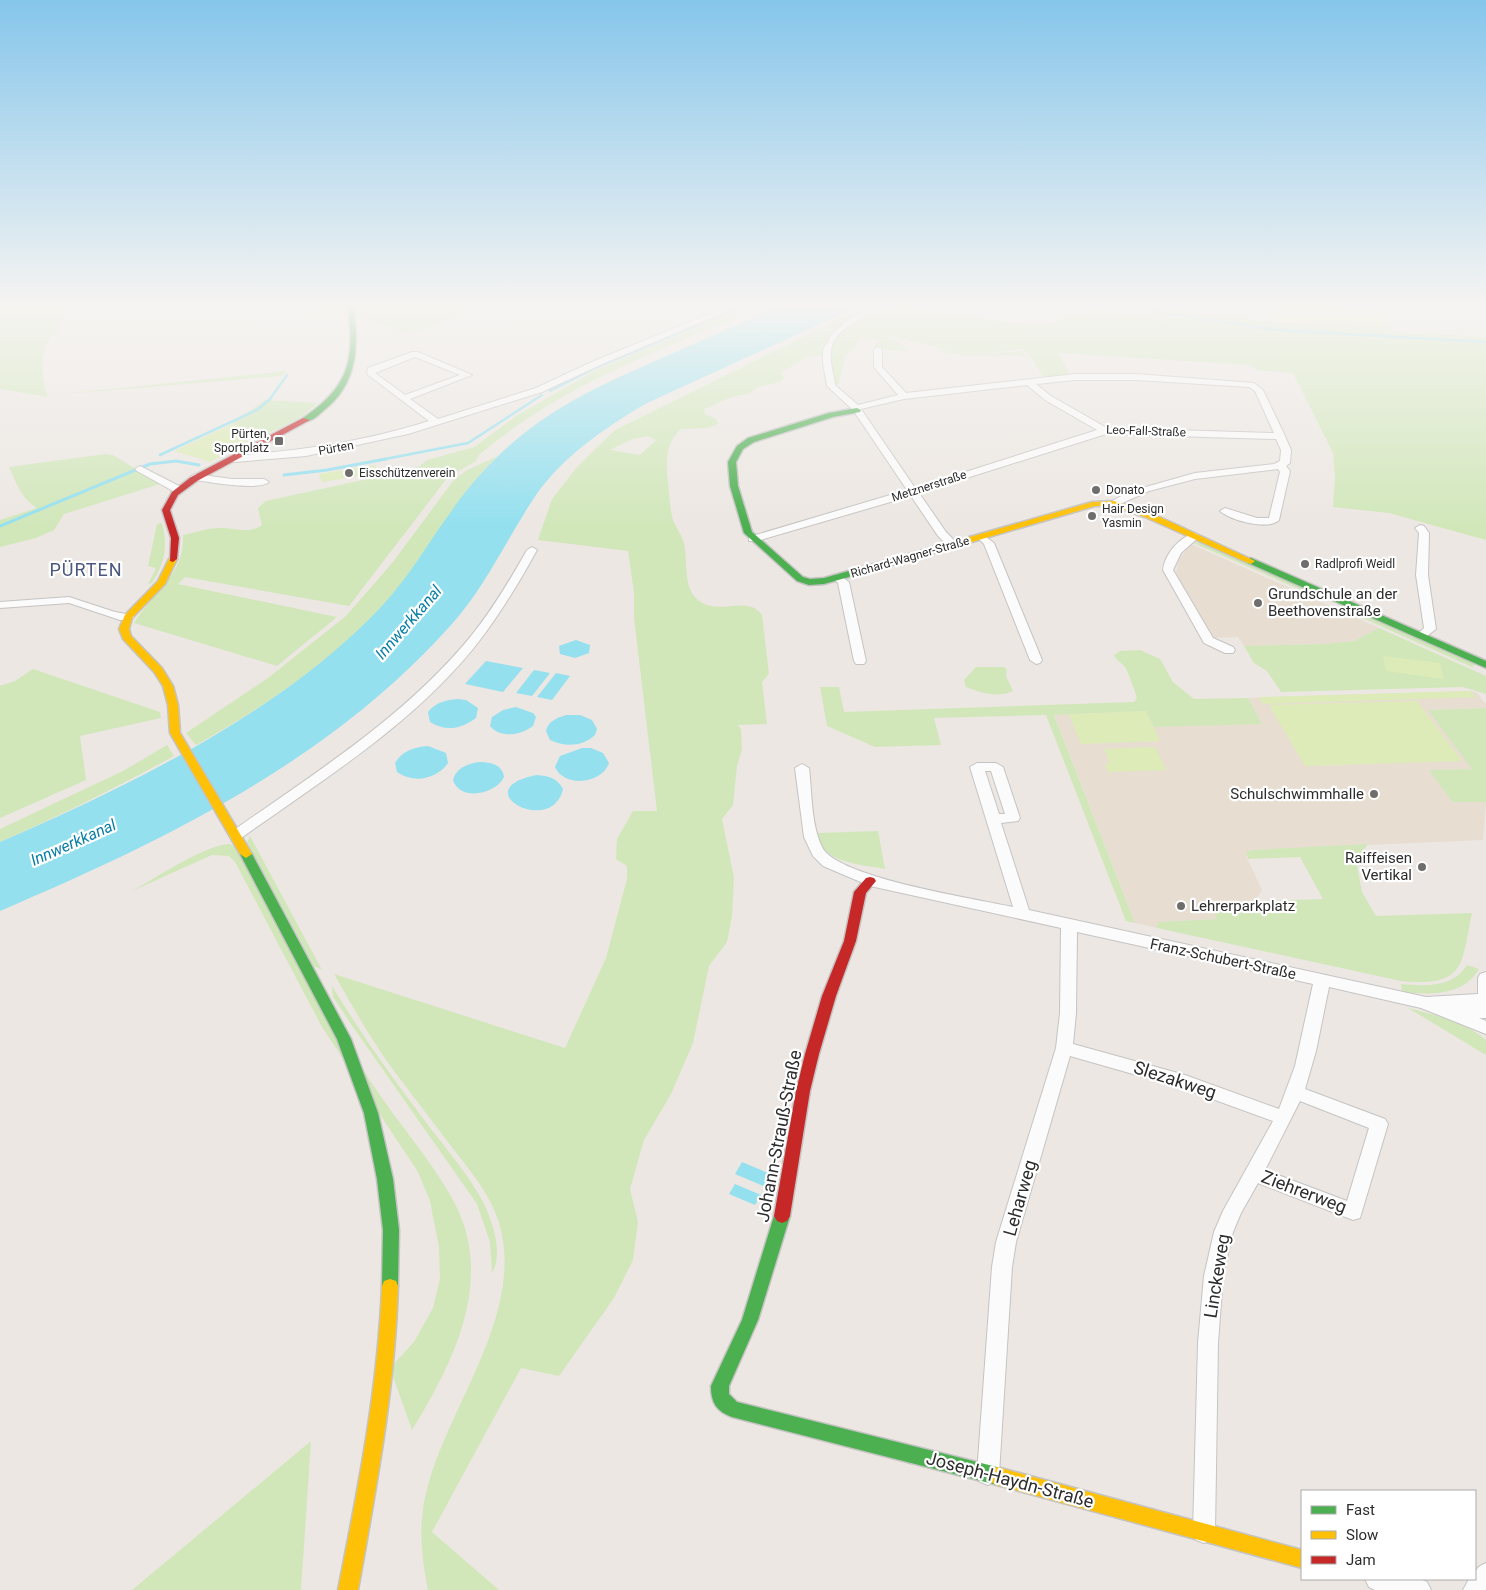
<svg xmlns="http://www.w3.org/2000/svg" width="1486" height="1590" font-family="Roboto,sans-serif">
	<rect width="100%" height="100%" fill="#ece7e2"/>
	<g fill="#e7ded1">
		<polygon points="1191,544 1379,628 1354,641 1324,644 1244,646 1238,637 1214,638 1176,573 1178,561"/>
		<polygon points="1471,691 1477,693 1486,704 1486,708 1428,710 1473,769 1429,770 1452,802 1486,802 1483,840 1253,850 1246,856 1262,890 1255,901 1210,903 1217,919 1158,922 1157,928 1135,923 1054,714 1146,711 1262,724 1248,698"/>
	</g>
	<g fill="#d1e7ba" fill-rule="evenodd">
		<polygon points="0,302 69,302 57,333 50,337 42,358 44,387 48,397 0,389"/>
		<polygon points="311,302 346,302 347,314 310,316"/>
		<polygon points="355,302 489,302 408,336 407,333 363,318 356,318"/>
		<path d="M759,302H772C671,347 563,382 478,456L476,461L448,477L349,606L185,577L178,584L337,617L277,666L134,623C152,593 185,575 183,535C195,533 207,528 219,528C234,527 248,535 262,525L258,508L266,501L409,470L420,466L427,460L474,447L516,416L596,370Z"/>
		<path d="M893,302H907L904,304L949,315L1042,325L1097,306L1167,321L1165,320L1167,317L1102,303L1116,302L1114,303L1121,307L1163,315L1157,308L1130,302L1276,323V321L1391,329L1393,332L1486,337V540L1389,513L1333,507L1335,476L1333,453L1293,373L1257,370L1250,365L1058,353L1070,375L1044,377L1027,352L1021,349L989,353L955,352L891,336L886,338L899,342L909,351L875,349V344L880,340L858,339L855,348L844,356C845,366 840,373 839,383L834,386C833,375 830,362 831,351C832,329 876,310 893,302Z"/>
		<path d="M854,312L859,313L824,345L823,355L806,357L781,373L784,378L780,382L758,387L748,394L732,397L704,409L705,414L716,419L718,424L707,428L681,429C662,445 667,471 669,493C670,501 670,509 672,516C674,526 682,534 684,544C688,561 683,585 696,598C717,619 746,593 762,615L769,674L762,682L767,724L738,725L741,729L742,749L737,766L733,805L722,819L734,878L732,916L727,942L709,966L693,1043L671,1094L644,1140L630,1189L638,1222L633,1260L614,1298L559,1376L521,1368L432,1532L499,1590H428C421,1556 418,1523 427,1489C448,1406 526,1312 499,1223C490,1193 470,1171 451,1146C432,1121 413,1096 394,1071C371,1040 353,1007 334,974L565,1048L606,958L627,879V866L616,859L617,839L633,811H657L634,618V592L628,551L538,540L552,499L577,467L615,430ZM648,436L656,440L640,455L610,450L632,439Z"/>
		<polygon points="933,350 989,354 1022,351 1027,358 1019,355 968,356"/>
		<polygon points="287,371 282,376 53,395"/>
		<path d="M265,400L317,403C303,419 283,426 264,435L232,424Z"/>
		<path d="M106,454L113,455L160,484L64,514L54,530L36,538L0,547V520L37,508C21,498 17,484 9,467Z"/>
		<path d="M498,456C458,496 436,541 402,584C347,651 271,703 196,745L186,733L268,678L346,616L393,562L453,481L467,470Z"/>
		<path d="M162,523C168,547 165,563 152,583L148,584L156,568L148,566L157,524Z"/>
		<polygon points="1191,542 1201,543 1308,590 1333,604"/>
		<polygon points="1347,611 1374,619 1476,664 1472,667"/>
		<polygon points="1379,628 1486,676 1486,694 1463,687 1281,692 1267,671 1254,663 1244,646 1324,644 1354,641"/>
		<path d="M1140,650L1160,659L1173,682L1194,699L1248,698L1262,724L1154,727L1146,711L1054,715L1135,923L1126,921L1046,715L934,718L941,745L875,747L827,726L820,687H839L844,712L1134,702L1137,698C1136,694 1127,669 1125,667C1121,662 1117,661 1114,655L1120,651Z"/>
		<path d="M976,667H1004L1007,670L1006,676L1013,691C1000,698 980,693 966,687L964,680Z"/>
		<polygon points="33,669 160,712 161,718 80,736 86,780 0,818 0,686 15,681"/>
		<polygon points="1486,708 1486,802 1452,802 1429,770 1472,769 1428,710"/>
		<path d="M167,745L174,756C117,787 60,816 0,842V829L123,771Z"/>
		<path d="M878,831L885,869C861,864 821,864 818,833Z"/>
		<polygon points="250,836 322,970 314,966 247,842"/>
		<path d="M230,844L234,846C264,898 295,951 325,1003C340,1030 354,1057 371,1082C397,1122 430,1158 453,1200C496,1278 454,1362 412,1430L390,1368L414,1342L433,1308L440,1279L439,1247L430,1201L418,1172L322,1027L235,862L229,856L212,855L132,891C156,878 204,845 230,844Z"/>
		<path d="M1368,844L1356,860L1362,892L1376,916L1472,913C1461,966 1466,987 1401,981L1157,928L1158,922L1217,919L1209,903L1323,899L1300,857L1248,859L1246,852L1253,850Z"/>
		<path d="M1467,965L1479,969C1464,996 1429,995 1402,992L1401,984C1425,986 1453,988 1467,965Z"/>
		<path d="M332,986C360,1032 390,1075 422,1117C442,1144 466,1171 482,1200C492,1220 504,1252 492,1273L490,1242L477,1204L353,1027L333,997Z"/>
		<path d="M1408,1008C1435,1015 1464,1021 1486,1040V1055Z"/>
		<polygon points="311,1441 301,1590 132,1590"/>
	</g>
	<g fill="#ddebb8">
		<polygon points="1274,302 1384,310 1391,329 1276,321"/>
		<polygon points="232,424 261,434 211,462 174,451"/>
		<polygon points="375,465 378,473 322,482 319,474"/>
		<polygon points="1383,656 1440,663 1444,679 1386,671"/>
		<polygon points="1471,691 1476,697 1263,704 1259,697"/>
		<polygon points="1417,701 1462,761 1305,766 1269,705"/>
		<polygon points="1146,711 1160,741 1081,744 1069,714"/>
		<polygon points="1155,747 1166,770 1108,772 1105,764 1110,763 1104,749"/>
	</g>
	<g fill="#94e0ef">
		<path d="M790,302H868L645,404C605,428 563,456 536,495C507,538 486,586 451,625C330,761 164,841 0,911V842C130,786 283,711 381,607C408,578 427,545 450,513C474,478 504,447 539,422C577,395 621,376 664,357C706,339 748,320 790,302Z"/>
		<polygon points="1116,302 1130,302 1166,311 1169,314 1121,307 1116,305"/>
		<polygon points="576,640 590,645 589,653 575,658 560,654 559,646"/>
		<polygon points="486,661 523,668 503,692 465,684"/>
		<polygon points="534,670 550,673 532,696 516,693"/>
		<polygon points="556,673 570,676 552,700 537,697"/>
		<path d="M458,699L466,700L478,708L476,718C461,729 446,732 430,722L428,712C436,702 446,700 458,699Z"/>
		<path d="M516,707L533,713L536,717L533,726C521,735 501,739 490,726L492,717L503,710Z"/>
		<path d="M566,715H580L592,720L597,729L595,735C582,747 565,747 550,740L546,731C548,721 557,718 566,715Z"/>
		<path d="M428,746L446,753L448,763C437,779 414,784 397,772L395,763C403,750 415,747 428,746Z"/>
		<path d="M582,748H591L603,753L609,763C602,784 564,788 555,767L560,756Z"/>
		<path d="M479,762C490,762 502,764 504,777C496,794 460,802 453,780C456,768 467,764 479,762Z"/>
		<path d="M537,775C549,776 557,778 563,789C552,838 463,789 537,775Z"/>
		<polygon points="742,1162 773,1175 766,1187 735,1174"/>
		<polygon points="735,1184 761,1195 755,1205 729,1194"/>
	</g>
	<g fill="none" stroke-linecap="round" stroke-linejoin="round">
		<g stroke="#94e0ef" stroke-width="2.5">
			<polyline points="1110,303 1119,304"/>
			<polyline points="1165,313 1276,330 1486,342"/>
			<polyline points="550,391 595,368 753,302"/>
			<polyline points="160,455 257,410 270,399 287,375"/>
			<polyline points="380,460 468,443 542,395"/>
		</g>
		<g stroke="#94e0ef" stroke-width="3">
			<polyline points="284,475 327,470 386,459"/>
			<polyline points="0,526 150,464 176,461 199,465"/>
		</g>
		<g stroke="#c5c4c3" stroke-width="2">
			<g id="street">
				<path d="M738,302H749L600,365L542,392L408,434L306,456L234,462L229,459L234,456C303,450 363,442 429,421L367,374L368,368L412,352H418L472,375L410,399L438,419L536,388L594,361ZM415,357L460,375L405,395L375,373Z"/>
				<path d="M881,302H892C874,316 836,323 831,350C829,361 834,374 835,385L858,405L898,395L874,367V349L878,347L882,349V367L906,393L1075,374H1136L1254,383L1263,390L1285,436L1291,450L1290,463L1286,466L1290,471L1279,520C1268,531 1230,520 1220,511L1225,508L1257,518H1269L1280,472L1278,469L1195,479L1149,491L1118,505H1110L1109,503L1128,492L1195,473L1274,464L1280,461L1281,450L1276,439L1106,434L919,493L946,532L957,543V547H949L938,536L911,496L757,541H749V537L907,490L853,410L827,386L823,363V350L832,334L849,319ZM1075,380H1136L1249,387L1255,391L1274,433L1107,428L1051,396L1036,384ZM1027,385L1045,400L1097,430L915,488L861,409L904,399Z"/>
				<path d="M1082,302H1104C1099,306 1087,306 1082,302Z"/>
				<polygon points="140,466 181,487 182,489 173,491 137,471 135,469"/>
				<path d="M195,474L232,479H264L269,482C259,491 206,482 192,479L190,477Z"/>
				<polygon points="1420,525 1424,526 1429,533 1428,575 1436,629 1422,640 1416,636 1424,628 1416,575 1419,533 1415,528"/>
				<path d="M1195,533L1200,536L1181,553L1173,570L1213,638L1233,647L1235,650L1233,653H1225L1204,643L1163,570C1165,554 1179,537 1195,533Z"/>
				<polygon points="982,534 994,543 1042,660 1040,663 1036,664 1030,660 984,544 977,537"/>
				<path d="M532,547L537,550C520,581 502,611 480,640C417,722 324,779 241,838H231L229,835L231,832C315,773 406,716 471,636C493,609 510,580 527,550Z"/>
				<polygon points="838,574 849,582 866,661 864,664 856,664 854,661 838,583 832,577"/>
				<polygon points="69,597 115,612 132,615 134,617 128,620 120,620 69,603 0,608 0,602"/>
				<path d="M977,763H996L1003,767L1020,818L1018,821L1001,823L1029,910L1426,997L1478,994V978L1480,974L1486,972V1018H1479L1486,1021V1034L1421,1008L1329,987L1316,1051L1305,1089L1385,1119L1388,1124L1360,1218L1353,1220L1258,1183L1241,1213L1233,1232L1223,1276L1218,1343L1215,1532L1212,1540L1204,1543L1196,1540L1193,1532L1198,1343L1204,1276L1214,1232L1223,1211L1273,1121L1182,1088L1070,1056L1016,1242L1012,1267L999,1474L996,1482L988,1485L980,1482L977,1474L992,1267L996,1242L1056,1048L1060,1013L1061,928L870,886L823,866L813,856L804,837L795,768L802,764L809,768C812,793 811,824 822,847C837,878 977,899 1013,907L970,767ZM985,771H991L1005,814H999ZM1077,932L1313,984L1295,1066L1279,1109L1185,1075L1073,1044L1076,1013ZM1300,1101L1369,1128L1347,1201L1265,1170Z"/>
				<path d="M1486,1563V1590H1463L1469,1579H1475C1475,1569 1477,1567 1486,1563Z"/>
				<polygon points="1365,1579 1420,1579 1427,1582 1431,1590 1375,1590 1369,1587"/>
			</g>
		</g>
		<g stroke="#c5c4c3" stroke-width="3">
			<g id="fast">
				<path d="M347,302H353C359,343 359,384 323,411C318,416 311,422 303,422V418C352,385 355,357 347,302Z"/>
				<polygon points="857,408 861,410 860,412 833,417 754,442 743,449 736,462 738,486 752,532 803,577 810,579 824,578 941,545 945,548 944,550 824,584 809,585 797,581 744,533 730,486 728,462 737,446 748,438 829,413"/>
				<polygon points="1251,558 1486,661 1486,668 1248,563 1248,559"/>
				<polygon points="246,850 252,854 351,1039 378,1113 393,1179 399,1230 398,1286 396,1291 390,1293 384,1291 382,1286 383,1230 377,1179 364,1113 337,1039 240,854"/>
				<path d="M782,1209L787,1211L790,1216L758,1320L729,1386V1394L737,1402L997,1467L1003,1470L1006,1476L1003,1482L997,1485L732,1417C716,1411 711,1402 711,1386L742,1320L774,1216L777,1211Z"/>
			</g>
		</g>
		<g stroke="#c5c4c3" stroke-width="3">
			<g id="slow">
				<polygon points="1114,501 1151,513 1255,561 1251,564 1248,563 1145,517 1113,506 1095,506 941,551 937,548 938,546 1092,502"/>
				<polygon points="173,556 177,559 165,584 132,618 129,629 131,636 162,668 173,686 178,705 180,733 252,854 246,858 240,854 170,733 168,705 163,686 154,672 123,639 119,629 125,615 158,581 169,559"/>
				<path d="M390,1279L396,1281L398,1286C395,1389 376,1489 358,1590H338C358,1489 378,1389 382,1286L384,1281Z"/>
				<polygon points="997,1467 1302,1550 1302,1568 997,1485 991,1482 988,1476 991,1470"/>
			</g>
		</g>
		<g stroke="#c5c4c3" stroke-width="3">
			<g id="jam">
				<polygon points="303,418 310,420 197,481 178,495 170,510 179,538 177,559 173,562 170,561 171,538 162,510 172,492 191,477"/>
				<polygon points="870,877 874,878 876,881 866,893 856,941 836,996 819,1054 810,1091 790,1216 787,1221 782,1223 777,1221 774,1216 796,1091 805,1054 822,996 844,941 854,892 866,878"/>
			</g>
		</g>
		<use href="#street" fill="#fcfbfb" fill-rule="evenodd"/>
		<use href="#fast" fill="#4caf50" fill-rule="evenodd"/>
		<use href="#slow" fill="#ffc107" fill-rule="evenodd"/>
		<use href="#jam" fill="#c62828" fill-rule="evenodd"/>
	</g>
	<linearGradient id="sky" x2="0" y2="1"><stop stop-color="#86c6eb"/><stop offset="0.58" stop-color="#f6f4f2"/><stop offset="1" stop-color="#f6f4f2" stop-opacity="0"/></linearGradient>
	<rect width="1486" height="525" fill="url(#sky)"/>
	<g fill="#706e6c" stroke="#fff" stroke-width="2">
		<rect x="274" y="436" width="10" height="10" rx="2.5"/>
		<circle cx="349" cy="473" r="5"/>
		<circle cx="1096" cy="490" r="5"/>
		<circle cx="1092" cy="516" r="5"/>
		<circle cx="1305" cy="564" r="5"/>
		<circle cx="1258" cy="603" r="5"/>
		<circle cx="1374" cy="794" r="5"/>
		<circle cx="1422" cy="867" r="5"/>
		<circle cx="1181" cy="906" r="5"/>
	</g>
	<g text-anchor="middle" stroke-width="4.5" stroke-linejoin="round" paint-order="stroke">
		<g font-size="12" fill="#2d2d2d" stroke="#fff">
			<text transform="translate(1146 431) rotate(2)" y="4">Leo-Fall-Straße</text>
			<text transform="translate(336 448) rotate(-10)" y="4">Pürten</text>
			<text transform="translate(929 486) rotate(-18)" y="4">Metznerstraße</text>
			<text transform="translate(910 557) rotate(-16)" y="4">Richard-Wagner-Straße</text>
		</g>
		<g font-size="12" fill="#2d2d2d" stroke="#fff" text-anchor="start">
			<text x="269" y="438" text-anchor="end">Pürten,<tspan x="269" dy="14">Sportplatz</tspan></text>
			<text x="359" y="477">Eisschützenverein</text>
			<text x="1106" y="494">Donato</text>
			<text x="1102" y="513">Hair Design<tspan x="1102" dy="14">Yasmin</tspan></text>
			<text x="1315" y="568">Radlprofi Weidl</text>
		</g>
		<g font-size="15" fill="#2d2d2d" stroke="#fff" text-anchor="start">
			<text x="1268" y="599">Grundschule an der<tspan x="1268" dy="17">Beethovenstraße</tspan></text>
			<text x="1364" y="799" text-anchor="end">Schulschwimmhalle</text>
			<text x="1412" y="863" text-anchor="end">Raiffeisen<tspan x="1412" dy="17">Vertikal</tspan></text>
			<text x="1191" y="911">Lehrerparkplatz</text>
		</g>
		<g font-size="15" fill="#2d2d2d" stroke="#fff">
			<text transform="translate(1223 959) rotate(12)" y="5">Franz-Schubert-Straße</text>
		</g>
		<g font-size="16" font-style="italic" fill="#087ea6" stroke="#fff">
			<text transform="translate(408 622) rotate(-49)" y="6">Innwerkkanal</text>
			<text transform="translate(73 842) rotate(-24)" y="6">Innwerkkanal</text>
		</g>
		<g font-size="18" letter-spacing="1" fill="#4b5981" stroke="#fff">
			<text x="86" y="576">PÜRTEN</text>
		</g>
		<g font-size="18" fill="#2d2d2d" stroke="#fff">
			<text transform="translate(1175 1080) rotate(18)" y="6">Slezakweg</text>
			<text transform="translate(779 1136) rotate(-79)" y="6">Johann-Strauß-Straße</text>
			<text transform="translate(1304 1192) rotate(21)" y="6">Ziehrerweg</text>
			<text transform="translate(1020 1198) rotate(-74)" y="6">Leharweg</text>
			<text transform="translate(1217 1276) rotate(-81)" y="6">Linckeweg</text>
			<text transform="translate(1010 1480) rotate(15)" y="6">Joseph-Haydn-Straße</text>
		</g>
	</g>
	<rect x="1301" y="1490" width="175" height="90" fill="#ffffff" stroke="#ababab"/>
	<rect x="1311" y="1506" width="25" height="8" fill="#4caf50" stroke="#ababab"/>
	<text x="1346" y="1515" font-size="15" fill="#2d2d2d">Fast</text>
	<rect x="1311" y="1531" width="25" height="8" fill="#ffc107" stroke="#ababab"/>
	<text x="1346" y="1540" font-size="15" fill="#2d2d2d">Slow</text>
	<rect x="1311" y="1556" width="25" height="8" fill="#c62828" stroke="#ababab"/>
	<text x="1346" y="1565" font-size="15" fill="#2d2d2d">Jam</text>
</svg>
